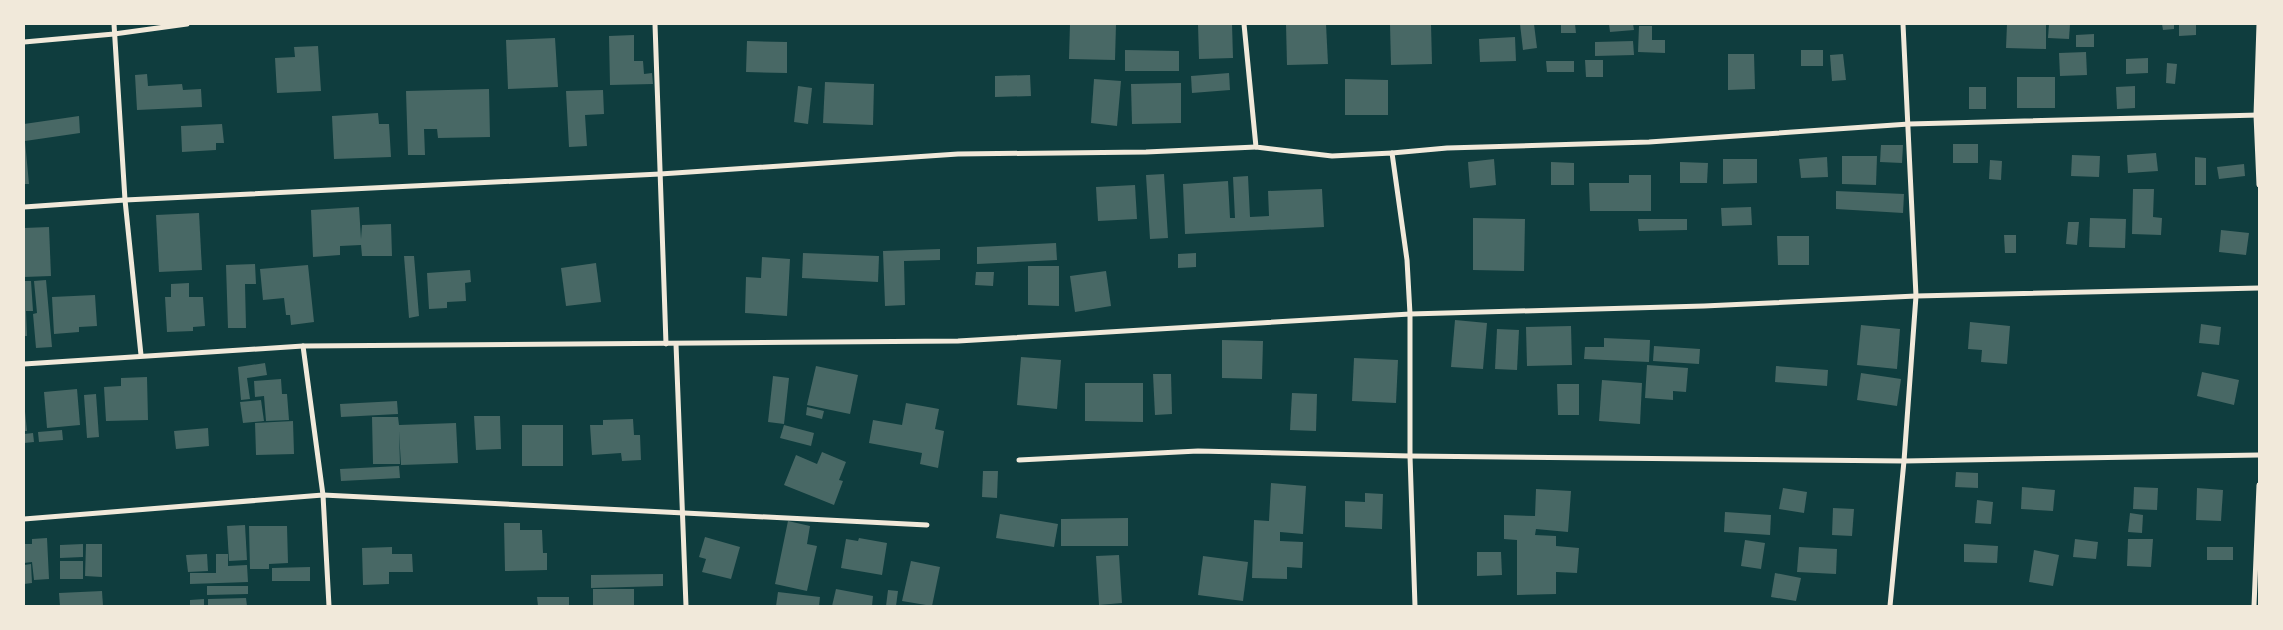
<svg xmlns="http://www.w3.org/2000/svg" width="2283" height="630" font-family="'Alegreya Sans',sans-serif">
	<rect width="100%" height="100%" fill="#0f3d3e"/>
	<g fill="#486865">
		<polygon points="1070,24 1116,24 1115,60 1069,59"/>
		<polygon points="1198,24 1232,24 1233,58 1199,59"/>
		<polygon points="1286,24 1326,24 1328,64 1287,65"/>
		<polygon points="1390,24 1431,24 1432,64 1391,65"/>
		<polygon points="1520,24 1534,24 1537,48 1523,50"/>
		<polygon points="1561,24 1575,24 1576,33 1561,33"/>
		<polygon points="1609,24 1633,24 1634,30 1610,32"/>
		<polygon points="2007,24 2046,24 2046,49 2006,48"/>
		<polygon points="2049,24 2070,24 2069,39 2048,38"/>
		<polygon points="2162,24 2174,24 2174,29 2163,30"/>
		<polygon points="2179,24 2196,24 2196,35 2179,36"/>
		<polygon points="1639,26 1652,26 1652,40 1665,40 1665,53 1638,52"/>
		<polygon points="2094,34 2094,47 2076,47 2076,35"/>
		<polygon points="634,35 634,61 643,61 644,74 652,73 653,84 610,85 609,36"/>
		<polygon points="1515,37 1516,61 1480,62 1479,39"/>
		<polygon points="555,38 558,87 508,89 506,40"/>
		<polygon points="747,41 787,42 787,73 746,72"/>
		<polygon points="1633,41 1634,55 1595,56 1595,42"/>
		<polygon points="318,46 321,91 277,93 275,58 295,57 294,47"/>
		<polygon points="1125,50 1179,51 1179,71 1125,71"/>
		<rect x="1801" y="50" width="22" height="16"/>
		<polygon points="2086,52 2087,75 2060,76 2059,53"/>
		<polygon points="1728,54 1754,54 1755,89 1728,90"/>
		<polygon points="1843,54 1846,80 1832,81 1830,55"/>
		<polygon points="2148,58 2148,73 2126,74 2126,59"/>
		<polygon points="1585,60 1603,60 1603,77 1586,77"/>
		<polygon points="1546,61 1574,61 1574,72 1547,72"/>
		<polygon points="2167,63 2177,64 2175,84 2166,83"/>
		<polygon points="1229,73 1230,90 1192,93 1191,76"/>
		<polygon points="147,74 148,86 182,84 183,90 201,89 202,107 137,110 135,75"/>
		<polygon points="1030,75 1031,96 995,97 995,76"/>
		<rect x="2017" y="77" width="38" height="31"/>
		<polygon points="1094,79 1121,81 1117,126 1091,123"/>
		<polygon points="1345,79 1388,80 1388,115 1345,115"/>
		<polygon points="825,82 874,84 873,125 823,123"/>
		<polygon points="1181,83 1181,123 1132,124 1131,84"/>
		<polygon points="798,86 812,88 808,124 794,122"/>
		<polygon points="2135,86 2135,108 2117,109 2116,87"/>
		<rect x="1969" y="87" width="17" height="22"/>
		<polygon points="489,89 490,137 438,138 437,129 424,129 425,155 408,155 406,91"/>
		<polygon points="603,90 604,114 585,115 587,146 569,147 566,91"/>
		<polygon points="378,113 379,124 389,124 391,157 334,159 332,116"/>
		<polygon points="79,116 80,133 25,141 29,184 24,184 24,124"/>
		<polygon points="222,124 224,143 216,143 216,150 182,152 181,126"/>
		<rect x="1953" y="144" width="25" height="19"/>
		<polygon points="1881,145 1903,145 1902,163 1880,162"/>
		<polygon points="2156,153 2158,171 2128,173 2127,155"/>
		<polygon points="2072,155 2100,156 2099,177 2071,176"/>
		<polygon points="1842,156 1877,156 1876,185 1842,184"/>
		<polygon points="1827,157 1828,177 1801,178 1799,159"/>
		<polygon points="2195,157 2206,158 2206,185 2195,185"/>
		<polygon points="1494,159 1496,185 1470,188 1468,162"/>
		<polygon points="1723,159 1757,159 1757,183 1723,184"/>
		<polygon points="1990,160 2002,161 2001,180 1989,179"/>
		<polygon points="1551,162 1574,163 1574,185 1551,185"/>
		<polygon points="1680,162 1708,163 1707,183 1680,183"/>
		<polygon points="2244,164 2245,176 2219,179 2217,167"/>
		<polygon points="1164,174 1168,238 1150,239 1146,175"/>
		<polygon points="1629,175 1651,175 1651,211 1590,211 1589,183 1629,183"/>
		<polygon points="1248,176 1250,217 1269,216 1268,191 1322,189 1324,227 1185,234 1183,184 1228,181 1230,218 1235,218 1233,177"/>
		<polygon points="1135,185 1137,219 1098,221 1096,187"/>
		<polygon points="2133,189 2154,189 2153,217 2162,218 2161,235 2132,234"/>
		<polygon points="1836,191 1904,194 1903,213 1836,209"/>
		<polygon points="359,207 361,239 362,225 391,224 392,256 362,256 361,245 340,246 340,255 313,257 311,210"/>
		<polygon points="1751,207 1752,225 1722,226 1721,208"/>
		<polygon points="199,213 202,270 159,272 156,215"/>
		<polygon points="1473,218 1525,219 1524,271 1473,270"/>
		<polygon points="2090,218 2126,219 2125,248 2089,247"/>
		<polygon points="1638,219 1687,219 1687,230 1639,231"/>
		<polygon points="2068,222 2079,222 2077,245 2066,244"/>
		<polygon points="49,227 51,276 24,277 24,228"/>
		<polygon points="2221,230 2249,233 2246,255 2219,252"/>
		<polygon points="2004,235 2016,235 2016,253 2005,253"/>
		<polygon points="1777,236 1809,236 1809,265 1778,265"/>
		<polygon points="1056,243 1057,260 977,264 977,247"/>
		<polygon points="940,249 940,260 904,261 905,305 885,306 883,251"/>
		<polygon points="803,253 879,256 878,282 802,278"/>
		<polygon points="1196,253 1196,267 1178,268 1178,254"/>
		<polygon points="404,256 414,256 419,316 409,318"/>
		<polygon points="762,257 790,259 787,316 745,313 746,277 761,278"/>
		<polygon points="596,263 601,302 566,306 561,268"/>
		<polygon points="255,264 256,284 245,284 246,328 228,328 226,265"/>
		<polygon points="308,265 314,322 291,325 290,315 286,315 284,298 263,300 260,269"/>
		<polygon points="1028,266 1059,266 1059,306 1028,305"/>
		<polygon points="470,270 471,282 465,283 466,301 447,302 447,308 429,309 427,273"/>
		<polygon points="1106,271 1111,306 1075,312 1070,276"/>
		<polygon points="976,272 994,272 993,286 975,285"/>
		<polygon points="46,280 52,347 36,348 33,314 37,313 34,281"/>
		<polygon points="24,281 31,281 33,311 26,311 27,336 24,336"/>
		<polygon points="189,283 189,297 203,297 205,326 193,327 193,331 167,332 165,297 171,297 171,284"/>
		<polygon points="95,295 97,326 79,327 79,332 54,334 52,297"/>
		<polygon points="1455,320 1487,323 1483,369 1451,367"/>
		<polygon points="1970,322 2010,326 2007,364 1981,362 1982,350 1968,349"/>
		<polygon points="2201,324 2221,327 2219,345 2199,343"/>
		<polygon points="1861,325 1900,329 1897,369 1857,365"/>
		<polygon points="1571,326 1572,365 1527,366 1526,327"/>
		<polygon points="1497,329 1519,330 1517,370 1495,369"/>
		<polygon points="1604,338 1650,340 1649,362 1584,359 1585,347 1604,347"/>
		<polygon points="1222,340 1263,341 1262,379 1222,378"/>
		<polygon points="1654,346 1700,349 1699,364 1653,361"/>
		<polygon points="1021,357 1061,360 1057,409 1017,405"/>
		<polygon points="1354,358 1398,360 1396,403 1352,401"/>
		<polygon points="265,363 267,375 247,378 250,399 241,400 238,367"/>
		<polygon points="1647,365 1688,368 1686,392 1673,391 1673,400 1645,398"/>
		<polygon points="816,366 858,375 850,414 807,405"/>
		<polygon points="1776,366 1828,370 1827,386 1775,382"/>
		<polygon points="2202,372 2239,380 2234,405 2197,396"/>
		<polygon points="1861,373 1901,379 1897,406 1857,400"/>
		<polygon points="1153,374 1171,374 1172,414 1155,415"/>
		<polygon points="773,376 789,378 784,424 768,422"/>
		<polygon points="147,377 148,420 106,421 104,387 121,386 121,378"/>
		<polygon points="281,379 282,394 287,394 289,420 266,421 264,396 255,397 254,381"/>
		<polygon points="1602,380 1642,383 1640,424 1599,421"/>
		<polygon points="1085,383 1143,383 1143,422 1085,421"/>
		<polygon points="1557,384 1579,384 1579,415 1558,415"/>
		<polygon points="77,389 80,425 47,428 44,392"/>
		<polygon points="1292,393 1317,394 1316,431 1290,430"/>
		<polygon points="96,394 99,437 87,438 84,395"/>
		<polygon points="261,400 264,421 243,423 240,402"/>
		<polygon points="397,401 398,414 341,417 340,404"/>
		<polygon points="24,402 27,431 24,431"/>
		<polygon points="906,403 939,409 935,429 944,431 938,468 920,464 922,453 869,443 873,420 902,425"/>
		<polygon points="807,407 824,411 822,419 806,415"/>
		<polygon points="474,416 500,416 501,449 476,450"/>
		<polygon points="372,417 398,417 399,425 456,423 458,463 401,465 399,431 400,464 373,464"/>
		<polygon points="633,419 634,435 640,435 641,460 622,461 621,453 592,455 590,425 603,425 603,420"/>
		<polygon points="293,421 294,454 256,455 255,423"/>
		<rect x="522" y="425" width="41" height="41"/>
		<polygon points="784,425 814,433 811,446 780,438"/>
		<polygon points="208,428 209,446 176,449 174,431"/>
		<polygon points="62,430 63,440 39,442 38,432"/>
		<polygon points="33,433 34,442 24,443 24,434"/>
		<polygon points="822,452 846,462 839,480 843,481 834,505 784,485 796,455 817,464"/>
		<polygon points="399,466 400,478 341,481 340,469"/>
		<polygon points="983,471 998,471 997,498 982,497"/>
		<polygon points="1956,472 1978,473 1978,488 1955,487"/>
		<polygon points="1271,483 1306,486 1303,534 1280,532 1280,541 1303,542 1302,568 1287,567 1287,579 1252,578 1254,520 1269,521"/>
		<polygon points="2022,487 2055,490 2053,511 2021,509"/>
		<polygon points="2134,487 2158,488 2157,510 2133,509"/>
		<polygon points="1783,488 1807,492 1804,513 1779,509"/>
		<polygon points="2197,488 2223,490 2221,521 2196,520"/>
		<polygon points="1536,489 1571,491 1568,532 1536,529 1535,535 1556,536 1556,546 1579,548 1577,573 1556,572 1556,594 1517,595 1517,540 1504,539 1504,515 1535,516"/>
		<polygon points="1365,493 1383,494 1382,529 1345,527 1345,501 1365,502"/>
		<polygon points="1977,500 1993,502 1991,524 1975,523"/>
		<polygon points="1833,508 1854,509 1852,536 1832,535"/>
		<polygon points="1725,512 1771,515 1770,535 1724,532"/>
		<polygon points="2130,513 2143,515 2142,533 2128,532"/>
		<polygon points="1000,514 1058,524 1054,547 996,538"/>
		<polygon points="1128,518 1128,546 1061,546 1061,519"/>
		<polygon points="788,521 810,526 807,544 817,546 807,591 775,584"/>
		<polygon points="504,523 520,523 520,530 542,530 543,553 547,553 547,570 505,571"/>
		<polygon points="245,525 247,560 229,561 227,526"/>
		<polygon points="249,526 287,526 288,563 269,564 269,569 250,569"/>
		<polygon points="705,537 740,547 731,579 702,572 706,559 699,557"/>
		<polygon points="47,538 49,579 34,580 32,562 24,563 24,544 32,544 32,539"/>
		<polygon points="859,538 887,543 882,575 841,568 846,539 858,541"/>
		<polygon points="2075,539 2098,542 2096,559 2073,557"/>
		<polygon points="2128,539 2153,539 2151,567 2127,566"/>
		<polygon points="1745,540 1765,543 1761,569 1741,566"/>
		<polygon points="83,544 83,557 60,558 60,545"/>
		<polygon points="86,544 102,544 102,577 85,576"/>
		<polygon points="1964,544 1998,546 1997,563 1964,562"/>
		<polygon points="392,547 392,554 412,554 413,572 389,572 389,584 363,585 362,548"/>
		<polygon points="1799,547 1837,549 1836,574 1797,572"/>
		<rect x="2207" y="547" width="26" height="13"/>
		<polygon points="2034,550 2059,555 2053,586 2029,582"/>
		<polygon points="1477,552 1501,552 1502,575 1477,576"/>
		<polygon points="207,554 208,571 188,572 186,555"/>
		<polygon points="216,554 228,554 228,566 247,565 248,582 190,584 190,573 216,573"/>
		<polygon points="1119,555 1122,603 1099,605 1096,556"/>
		<polygon points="1203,556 1248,562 1243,601 1198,595"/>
		<rect x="60" y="561" width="23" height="18"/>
		<polygon points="911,561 940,567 932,606 902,601"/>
		<polygon points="31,564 32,583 24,584 24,565"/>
		<polygon points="310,567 310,581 272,581 272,568"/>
		<polygon points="1775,573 1801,578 1796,601 1771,597"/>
		<polygon points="663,574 663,586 591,588 591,575"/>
		<polygon points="207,586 248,586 248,594 207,595"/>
		<rect x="593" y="589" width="41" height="17"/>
		<polygon points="836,589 873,596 872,606 832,606"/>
		<polygon points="888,590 898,591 896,606 886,606"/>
		<polygon points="102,591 103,606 60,606 59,593"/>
		<polygon points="778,592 820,597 819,606 776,606"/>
		<polygon points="537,597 569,597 569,606 538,606"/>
		<polygon points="246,598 247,606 208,606 208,599"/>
		<polygon points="204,599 204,606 190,606 190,600"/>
	</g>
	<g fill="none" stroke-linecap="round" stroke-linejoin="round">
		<g stroke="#f1e9da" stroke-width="5">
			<polyline points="114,24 125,200 141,355"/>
			<polyline points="655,24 666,344"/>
			<polyline points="1244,24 1256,147 1332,156 1392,153 1407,260 1410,314 1410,456 1415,606"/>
			<polyline points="2259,24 2256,115 2259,185"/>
			<polyline points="24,42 114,34 187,24"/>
			<polyline points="1392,153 1447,148 1649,142 1909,124 2259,115"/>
			<polyline points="24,207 125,200 660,174 958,154 1146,152 1256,147"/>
			<polyline points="676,344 686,606"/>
			<polyline points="303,346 323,495 329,606"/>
			<polyline points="24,364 303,346 958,341 1410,314 1704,306 1916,296 2259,288"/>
			<polyline points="1019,460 1198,451 1410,456 1904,461 2259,455"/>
			<polyline points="24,519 323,495 927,525"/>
			<polyline points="1890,606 1904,461 1916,296 1903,24"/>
			<polyline points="2254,606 2259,485"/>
		</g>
	</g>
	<rect width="2283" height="630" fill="none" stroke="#f1e9da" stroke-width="50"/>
</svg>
